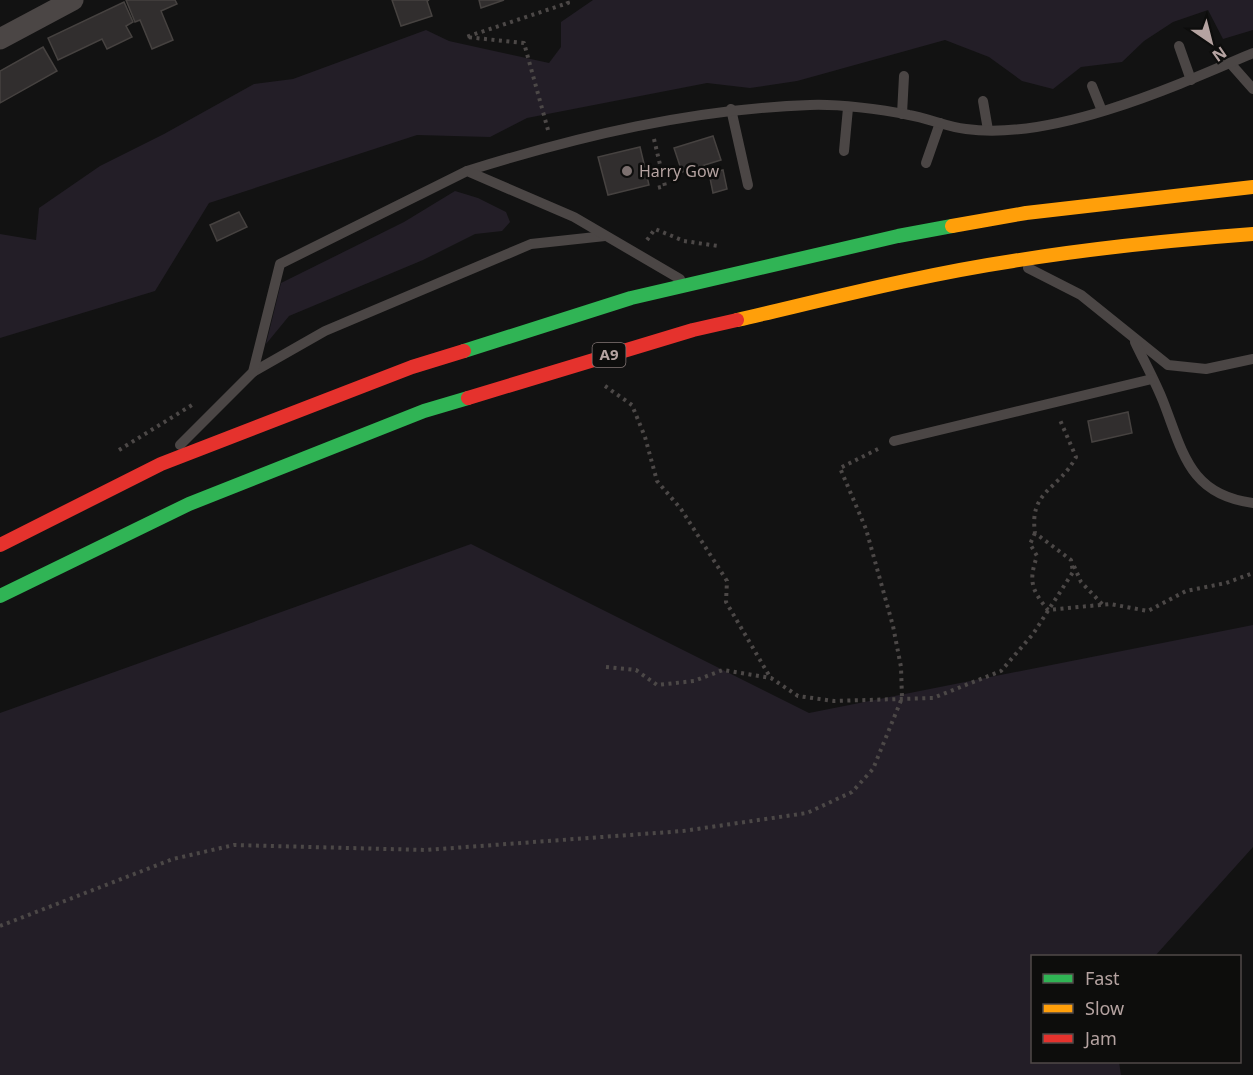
<svg xmlns="http://www.w3.org/2000/svg" width="1253" height="1075" font-family="'Noto Sans',sans-serif">
	<rect width="100%" height="100%" fill="#121212"/>
	<g fill="#231e27">
		<polygon points="593,0 1253,0 1253,30 1223,39 1208,10 1173,22 1144,41 1122,62 1081,67 1053,89 1022,81 989,57 945,40 797,81 750,88 707,83 527,118 490,137 417,135 209,203 155,291 0,338 0,234 36,240 39,208 100,166 164,134 254,84 293,79 426,30 449,41 549,63 561,47 561,22"/>
		<polygon points="455,191 478,198 506,212 510,222 502,231 475,234 423,260 289,316 266,344 281,283 404,222"/>
		<polygon points="471,544 809,713 1253,625 1253,847 1155,956 1032,956 1032,1062 1119,1062 1121,1075 0,1075 0,713"/>
	</g>
	<g fill="#312e2e" stroke="#464240" stroke-width="1.5">
		<polygon points="126,0 175,0 177,4 161,11 173,40 152,49 140,20 135,22"/>
		<polygon points="392,0 429,0 427,1 432,16 401,26"/>
		<polygon points="479,0 504,0 481,8"/>
		<polygon points="124,2 133,22 126,26 132,37 107,49 102,39 58,60 48,38"/>
		<polygon points="43,47 57,71 0,103 0,71"/>
		<polygon points="713,136 721,160 682,172 674,148"/>
		<polygon points="640,147 649,185 608,195 598,157"/>
		<polygon points="723,170 727,189 713,193 709,173"/>
		<polygon points="239,212 247,227 217,241 210,225"/>
		<polygon points="1128,412 1132,433 1092,442 1088,421"/>
	</g>
	<g fill="none" stroke-linecap="round" stroke-linejoin="round">
		<g stroke="#4c4847" stroke-width="4" stroke-dasharray="3 4.5" stroke-linecap="butt">
			<polyline points="548,130 524,43 466,37 568,3 567,0"/>
			<polyline points="654,139 665,186 657,188"/>
			<polyline points="647,240 655,229 684,241 718,246"/>
			<polyline points="605,386 632,405 645,437 657,481 681,509 727,581 726,602 770,677"/>
			<polyline points="119,450 192,405"/>
			<path d="M1035,533L1030,544L1037,556C1028,582 1032,590 1048,610L1110,604L1148,611L1186,591L1226,583L1253,573"/>
			<polyline points="1074,566 1081,582 1103,605"/>
			<path d="M606,667L636,670L657,685L694,681L723,670L771,678L798,696L834,701L933,698L1001,671L1033,634L1073,572L1071,560L1035,533C1029,490 1058,491 1076,457L1060,420"/>
			<polyline points="0,926 173,859 234,845 426,850 683,831 807,813 852,792 873,769 902,698 901,667 893,626 866,529 840,468 880,448"/>
		</g>
		<g stroke="#4b4645" stroke-width="10">
			<polyline points="1179,46 1191,80"/>
			<polyline points="1230,63 1253,89"/>
			<polyline points="1092,86 1102,111"/>
			<polyline points="983,101 988,130"/>
			<polyline points="731,109 748,185"/>
			<polyline points="902,114 904,76"/>
			<polyline points="844,151 848,108"/>
			<polyline points="926,163 940,123"/>
			<path d="M467,171C579,136 692,109 810,105C839,104 880,109 909,115C928,118 947,127 966,129C1053,141 1174,87 1253,53"/>
			<polyline points="1028,268 1081,295 1168,365 1206,369 1253,359"/>
			<path d="M1135,342C1144,361 1155,381 1163,401C1183,452 1189,495 1253,503"/>
			<polyline points="253,372 325,331 531,244 605,236"/>
			<polyline points="894,441 1152,379"/>
			<polyline points="180,445 253,372 280,264 467,171 574,217 680,279"/>
		</g>
		<polyline stroke="#4b4645" stroke-width="21" points="0,39 73,0"/>
		<g stroke="#30b455" stroke-width="14">
			<polyline points="464,351 631,298 898,236 952,226"/>
			<polyline points="0,596 189,504 424,411 468,398"/>
		</g>
		<g stroke="#ff9f0a" stroke-width="14">
			<polyline points="952,226 1026,213 1253,187"/>
			<path d="M737,320C828,299 920,275 1013,261C1093,248 1173,240 1253,234"/>
		</g>
		<g stroke="#e5322d" stroke-width="14">
			<polyline points="468,398 693,330 737,320"/>
			<polyline points="0,545 161,464 412,367 464,351"/>
		</g>
	</g>
	<circle fill="#7c706f" stroke="#0d0d0c" stroke-width="2" cx="627" cy="171" r="6"/>
	<g text-anchor="middle" stroke-width="5" stroke-linejoin="round" paint-order="stroke">
		<rect fill="#0d0d0c" stroke="#837674" stroke-width="1.5" x="592.5" y="343" width="33" height="24" rx="4.5"/>
		<g font-size="15" font-weight="bold" fill="#b5a3a1">
			<text x="609" y="360">A9</text>
		</g>
		<g font-size="16" fill="#b5a3a1" stroke="#0d0d0c" text-anchor="start">
			<text x="639" y="177">Harry Gow</text>
		</g>
	</g>
	<rect x="1031" y="955" width="210" height="108" fill="#0d0d0c" stroke="#504948" stroke-width="1.5"/>
	<rect x="1043" y="974" width="30" height="9" fill="#30b455" stroke="#504948" stroke-width="1.5"/>
	<text x="1085" y="985" font-size="18" fill="#b5a3a1">Fast</text>
	<rect x="1043" y="1004" width="30" height="9" fill="#ff9f0a" stroke="#504948" stroke-width="1.5"/>
	<text x="1085" y="1015" font-size="18" fill="#b5a3a1">Slow</text>
	<rect x="1043" y="1034" width="30" height="9" fill="#e5322d" stroke="#504948" stroke-width="1.5"/>
	<text x="1085" y="1045" font-size="18" fill="#b5a3a1">Jam</text>
	<g transform="translate(1211 42) rotate(145)" stroke="#0d0d0c" stroke-width="4.5" paint-order="stroke">
	<path d="M0-4.5L10 22L0 15L-10 22Z" fill="#b5a3a1"/>
	<text y="-9" font-size="16" font-weight="bold" text-anchor="middle" fill="#b5a3a1">N</text>
	</g>
</svg>
